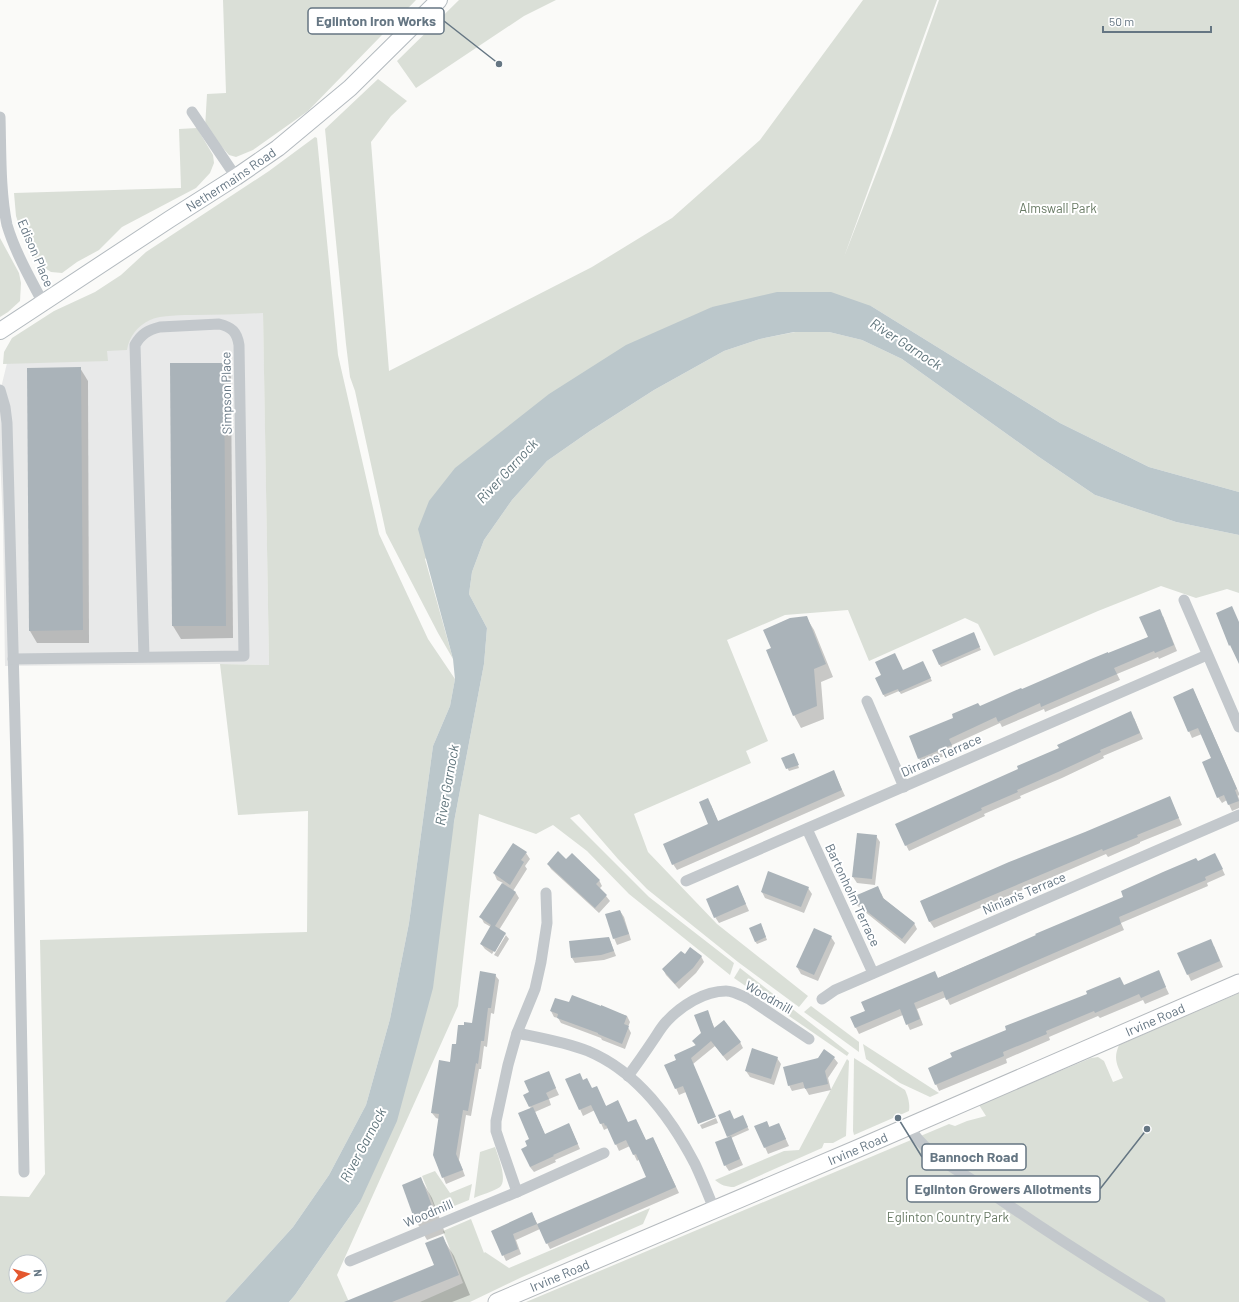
<svg xmlns="http://www.w3.org/2000/svg" width="1239" height="1302" font-family="Barlow,sans-serif">
	<rect width="100%" height="100%" fill="#fafaf8"/>
	<polygon fill="#e8e9e9" points="263,307 269,665 220,664 5,666 3,525 0,455 0,392 8,359 82,314"/>
	<g fill="#dadfd7" fill-rule="evenodd">
		<polygon points="223,0 416,0 308,111 253,150 236,157 229,155 205,128 207,94 226,93"/>
		<polygon points="459,0 556,0 524,16 416,88 397,61"/>
		<polygon points="863,0 937,0 844,257 892,133 939,0 1239,0 1239,492 1149,467 1060,423 871,306 712,307 425,559 453,659 438,633 386,533 355,391 350,377 346,344 325,129 378,79 407,101 391,116 371,142 389,371 592,267 672,218 760,140"/>
		<polygon points="197,128 213,155 214,163 210,173 196,188 122,227 99,250 77,262 62,273 51,272 39,264 25,243 16,216 14,193 181,188 179,129"/>
		<path d="M315,137L317,138L338,355L379,534L428,639L455,679L450,706L433,746L409,923L390,1019L366,1105L329,1175L293,1227L225,1302H0V1196L29,1197L45,1174L40,940L307,932L308,811L238,815L220,664L269,665L263,313C240,314 218,315 195,315C183,315 161,315 150,320C137,326 129,337 127,350L107,351L108,361L3,364L4,352L12,338L54,311L95,292L121,275L146,252L269,171ZM16,1262H40V1286H16Z"/>
		<polygon points="0,238 19,273 21,283 20,301 8,312 0,317"/>
		<polygon points="795,332 829,332 862,340 902,359 1039,457 1095,495 1176,522 1239,535 1239,593 1227,589 1196,598 1161,586 1098,611 994,656 978,624 965,618 869,661 848,610 785,615 727,640 768,741 746,751 751,763 634,814 648,852 717,924 808,996 799,1007 738,962 647,889 618,859 579,814 570,818 649,897 734,963 730,975 629,894 587,851 553,825 536,834 479,814 458,1006 337,1275 349,1302 289,1302 295,1295 360,1202 454,822 484,664 487,628 469,594 472,572 484,540 512,500 547,461 590,431 654,390 724,351 760,339"/>
		<polygon points="740,968 849,1053 847,1056 734,978"/>
		<path d="M1239,993V1302H526L949,1124L955,1126L967,1121L986,1116L979,1105L1091,1058L1098,1057L1104,1061L1113,1082L1123,1078C1117,1065 1113,1059 1119,1045Z"/>
		<polygon points="811,1006 859,1042 859,1052 804,1012"/>
		<polygon points="863,1044 939,1093 930,1097 900,1083 866,1059"/>
		<path d="M854,1058L905,1090C908,1097 910,1103 909,1111L854,1135L853,1131Z"/>
		<path d="M847,1059L849,1061L846,1136L833,1143H824L822,1148L734,1187C726,1187 721,1185 715,1180L784,1151L799,1150Z"/>
		<path d="M495,1147C498,1156 508,1180 500,1187C494,1191 481,1195 474,1198L480,1152Z"/>
		<polygon points="435,1171 450,1193 472,1184 469,1200 437,1213 422,1176"/>
		<polygon points="650,1208 643,1224 522,1277 470,1302 420,1302 463,1283 443,1231 471,1219 484,1253 485,1252 509,1268"/>
	</g>
	<polygon fill="#bbc7cb" points="777,292 831,292 871,306 1060,423 1149,467 1239,492 1239,535 1176,522 1095,495 1039,457 902,359 862,340 829,332 794,332 760,339 724,351 654,390 590,431 547,461 512,500 484,540 472,572 469,594 487,628 484,664 454,822 433,988 397,1121 360,1202 295,1295 289,1302 225,1302 293,1227 329,1175 366,1105 390,1019 409,923 433,746 450,706 455,679 453,659 418,529 429,501 455,468 549,394 626,345 712,307"/>
	<g fill="#0003">
		<polygon points="224,364 231,377 233,638 181,639 173,626"/>
		<polygon points="80,368 88,381 89,643 37,643 30,631"/>
		<polygon points="1163,616 1177,651 1159,659 1158,657 1117,674 1120,680 1045,712 1044,709 1002,727 1000,723 952,745 954,752 922,765 910,737 1149,637"/>
		<polygon points="806,617 814,630 833,677 821,682 824,719 801,728 794,715 772,649"/>
		<polygon points="974,635 981,650 941,667 939,664"/>
		<polygon points="924,665 932,681 901,694 899,691 885,697 883,694 882,676"/>
		<polygon points="1193,689 1239,793 1239,795 1238,796 1239,799 1239,808 1232,811 1227,800 1222,803 1218,797 1213,759 1202,734 1192,738 1174,697"/>
		<polygon points="1134,718 1143,739 1103,756 1104,758 1062,778 1020,796 1021,798 984,814 985,816 909,851 906,845 1020,769"/>
		<polygon points="795,757 799,768 789,771 782,758"/>
		<polygon points="834,772 845,796 677,870 673,864 710,824 711,805 718,822"/>
		<polygon points="1170,798 1182,825 1140,842 1140,843 1108,857 1106,854 934,928 930,922 921,901"/>
		<polygon points="876,836 880,842 875,885 857,883 853,877"/>
		<polygon points="526,853 530,859 525,866 527,869 513,891 516,893 519,898 499,930 505,934 509,939 498,957 494,955 506,935 504,935 492,954 485,949 481,944 491,927 484,923 481,917 503,883 497,880 494,873"/>
		<polygon points="566,860 599,880 602,886 599,889 606,896 610,901 599,913 551,869 548,864"/>
		<polygon points="1218,860 1225,875 1207,883 1208,886 1121,923 1124,930 950,1005 946,997 917,1009 923,1025 910,1030 903,1015 859,1034 851,1018 938,978 1125,898 1198,863"/>
		<polygon points="808,888 812,894 804,913 765,898 762,892"/>
		<polygon points="741,893 749,911 719,923 715,917"/>
		<polygon points="881,893 884,899 914,923 917,929 905,944 854,903 851,898"/>
		<polygon points="620,911 624,917 631,940 617,945 614,938"/>
		<polygon points="762,927 767,940 757,944 755,941"/>
		<polygon points="831,937 835,943 818,981 801,974 797,967"/>
		<polygon points="609,938 616,956 604,960 575,963 572,958"/>
		<polygon points="1214,946 1223,967 1191,981 1179,954"/>
		<polygon points="685,956 701,956 704,962 696,973 679,989 666,975 663,969"/>
		<polygon points="1158,971 1169,994 1145,1004 1143,1000 1100,1018 1098,1016 1049,1037 1050,1040 1006,1059 1007,1063 939,1091 936,1084"/>
		<polygon points="495,975 499,980 494,1014 491,1013 487,1047 484,1046 481,1069 479,1069 471,1116 466,1115 459,1160 465,1176 446,1184 434,1155 439,1119 436,1118 432,1113 456,1045 473,1024"/>
		<polygon points="569,1003 601,1007 627,1016 630,1022 628,1027 631,1033 625,1049 602,1040 601,1038 561,1023 558,1018 554,1017 551,1011"/>
		<polygon points="707,1012 715,1029 740,1042 743,1048 727,1061 715,1046 693,1064 686,1092 679,1095 666,1065 677,1060 696,1046 693,1041 702,1033"/>
		<polygon points="777,1058 781,1064 774,1085 750,1077 746,1071"/>
		<polygon points="834,1058 838,1063 828,1078 831,1090 809,1095 805,1088 792,1091 789,1085"/>
		<polygon points="548,1072 559,1095 549,1099 551,1105 535,1112 545,1135 569,1124 580,1149 555,1160 556,1162 534,1172 530,1167 528,1147 531,1139 530,1093"/>
		<polygon points="567,1080 583,1081 592,1089 606,1106 628,1123 636,1120 646,1141 656,1144 679,1193 550,1249 540,1229 516,1240 521,1254 506,1261 492,1231 532,1214 538,1225 648,1177 640,1159 637,1161 630,1146 619,1151 610,1131 608,1128 604,1130 595,1110 583,1116"/>
		<polygon points="716,1118 718,1123 702,1129 700,1125"/>
		<polygon points="744,1119 749,1130 731,1138 743,1165 729,1171 725,1165 729,1138 728,1136 734,1120"/>
		<polygon points="767,1122 770,1128 779,1124 789,1146 768,1154 756,1127"/>
		<polygon points="421,1179 432,1198 445,1233 427,1240 416,1221 403,1185"/>
		<polygon points="442,1237 454,1256 470,1295 452,1302 363,1302 435,1265"/>
	</g>
	<g fill="#aab3b9">
		<polygon points="170,363 224,363 226,626 172,626"/>
		<polygon points="81,367 83,630 29,631 27,368"/>
		<polygon points="1232,606 1239,622 1239,664 1230,645 1229,646 1216,613"/>
		<polygon points="1160,609 1174,645 1155,653 1154,651 1114,668 1117,674 1041,707 1040,703 998,722 996,717 949,739 952,745 918,759 909,736 953,718 952,714 978,703 980,706 1021,688 1022,689 1091,659 1108,652 1108,653 1148,637 1139,617"/>
		<polygon points="807,616 826,664 814,669 817,706 793,716 766,650 771,648 763,630 790,618"/>
		<polygon points="974,632 980,647 939,665 932,650"/>
		<polygon points="895,653 903,670 923,661 931,678 899,692 898,689 883,695 875,678 881,675 875,662"/>
		<polygon points="1193,688 1237,789 1235,790 1239,801 1228,805 1224,795 1217,798 1202,762 1211,758 1198,728 1188,732 1173,697"/>
		<polygon points="1131,711 1140,733 1100,750 1101,752 1058,772 1017,790 1018,792 981,808 982,810 905,846 895,824 1018,769 1017,766 1059,748 1057,745"/>
		<polygon points="794,753 799,765 786,769 781,758"/>
		<polygon points="834,770 842,790 672,865 663,844 708,824 699,802 708,798 718,821"/>
		<polygon points="1170,796 1179,818 1137,835 1138,837 1103,851 1102,849 929,922 920,901 1009,862 1085,832"/>
		<polygon points="857,833 877,835 872,879 852,877"/>
		<polygon points="513,843 527,852 521,860 524,862 510,885 493,873"/>
		<polygon points="558,851 566,859 572,853 600,880 596,884 607,895 595,908 547,864"/>
		<polygon points="1215,853 1223,869 1205,877 1206,880 1119,917 1121,924 946,1000 943,991 914,1003 920,1019 906,1025 900,1009 855,1028 850,1017 865,1011 861,1002 935,971 938,978 1036,935 1035,934 1123,897 1121,891 1163,872 1196,858 1198,861"/>
		<polygon points="768,871 809,887 801,907 761,892"/>
		<polygon points="502,883 516,892 495,926 506,933 495,952 480,944 491,925 479,917"/>
		<polygon points="738,885 746,904 714,918 706,899"/>
		<polygon points="878,886 883,898 915,923 902,939 850,898"/>
		<polygon points="620,910 629,934 613,939 605,914"/>
		<polygon points="761,923 766,937 755,942 749,928"/>
		<polygon points="814,928 832,936 814,975 796,967"/>
		<polygon points="609,937 614,951 601,955 571,958 569,941"/>
		<polygon points="1211,939 1220,961 1187,975 1177,953"/>
		<polygon points="690,947 702,956 693,968 675,984 662,969 681,951 685,954"/>
		<polygon points="1159,970 1166,987 1141,998 1139,994 1095,1013 1094,1011 1046,1031 1047,1034 1003,1052 1004,1056 935,1085 928,1068 952,1057 950,1053 1006,1030 1005,1026 1087,994 1086,991 1120,977 1124,985"/>
		<polygon points="480,971 496,974 491,1008 488,1008 484,1041 481,1041 478,1064 476,1063 468,1111 463,1110 456,1154 463,1170 442,1178 433,1155 439,1114 431,1113 439,1060 450,1062 452,1044 456,1044 458,1025 464,1025 464,1022 472,1023"/>
		<polygon points="572,995 601,1006 601,1005 627,1016 624,1024 629,1026 622,1044 598,1034 598,1033 557,1018 558,1014 550,1011 555,998 569,1002"/>
		<polygon points="708,1010 714,1028 724,1020 741,1042 723,1056 711,1041 691,1058 716,1117 698,1124 683,1086 675,1089 664,1065 676,1060 674,1055 696,1045 692,1041 701,1033 694,1015"/>
		<polygon points="752,1048 778,1057 771,1079 745,1071"/>
		<polygon points="824,1049 835,1057 825,1071 828,1084 805,1089 803,1082 788,1086 783,1067 818,1058"/>
		<polygon points="549,1071 556,1088 546,1093 549,1099 529,1107 523,1095 529,1092 524,1081"/>
		<polygon points="580,1073 583,1080 587,1078 592,1088 597,1086 606,1106 618,1100 628,1122 636,1119 646,1140 653,1137 676,1187 546,1244 537,1224 646,1177 636,1154 633,1155 626,1140 615,1145 606,1125 605,1126 604,1123 600,1124 591,1105 579,1110 565,1079"/>
		<polygon points="533,1107 545,1134 569,1123 578,1144 553,1155 554,1156 530,1167 521,1149 527,1146 525,1141 529,1139 518,1113"/>
		<polygon points="730,1110 734,1119 743,1115 748,1127 727,1137 718,1115"/>
		<polygon points="767,1121 769,1127 779,1123 786,1139 764,1148 754,1126"/>
		<polygon points="731,1136 740,1159 724,1166 715,1142"/>
		<polygon points="421,1177 435,1214 415,1221 402,1185"/>
		<polygon points="532,1212 537,1224 513,1234 518,1249 502,1256 491,1231"/>
		<polygon points="443,1236 459,1275 392,1302 344,1302 434,1265 425,1243"/>
	</g>
	<g fill="none" stroke-linecap="round" stroke-linejoin="round">
		<g stroke="#b3babf" stroke-width="18">
			<g id="secondary">
				<path id="s1" d="M0,331L170,219L236,177L278,148L350,88L439,0"/>
			</g>
		</g>
		<g stroke="#b5babe" stroke-width="19">
			<g id="primary">
				<path id="s2" d="M497,1302L859,1148L1239,983"/>
			</g>
		</g>
		<g stroke="#c3c8cc" stroke-width="11">
			<polyline points="192,112 236,177"/>
			<path d="M0,117C1,151 0,192 7,225C15,252 30,278 43,303"/>
			<polyline points="0,390 5,407 7,423 18,836 24,1172"/>
			<polyline points="1184,600 1239,727"/>
			<path d="M13,659L244,656L239,345C237,332 232,327 219,324L160,327C148,330 141,334 135,345L144,657"/>
			<polyline points="867,701 904,787"/>
			<polyline points="807,829 873,973"/>
			<polyline points="686,881 1207,655"/>
			<polyline points="822,999 835,990 1239,815"/>
			<path d="M517,1033C541,1038 565,1042 588,1051C638,1072 671,1118 695,1164C702,1179 708,1194 714,1209"/>
			<path d="M628,1076C637,1064 646,1051 654,1039C658,1033 662,1026 667,1021C681,1006 704,991 726,991C734,991 742,996 749,999L809,1039"/>
			<path d="M909,1126C923,1153 957,1169 981,1186C1039,1227 1099,1265 1160,1302"/>
			<polyline points="517,1192 500,1143 496,1131 496,1121 508,1065 517,1033 535,989 541,962 547,923 546,893"/>
			<polyline points="350,1261 517,1192 604,1153"/>
		</g>
		<use href="#secondary" stroke="#fff" stroke-width="16"/>
		<use href="#primary" stroke="#fff" stroke-width="17"/>
	</g>
	<g text-anchor="middle" stroke-width="4" stroke-linejoin="round" paint-order="stroke">
		<g font-size="13" fill="#657683" stroke="#fff">
			<text dy="5" stroke="none"><textPath href="#s1" startOffset="276">Nethermains Road</textPath></text>
			<text transform="translate(36 253) rotate(67)" y="5">Edison Place</text>
			<text transform="translate(226 393) rotate(-91)" y="5">Simpson Place</text>
			<text transform="translate(941 755) rotate(-24)" y="5">Dirrans Terrace</text>
			<text transform="translate(1024 893) rotate(-23)" y="5">Ninian's Terrace</text>
			<text transform="translate(853 895) rotate(65)" y="5">Bartonholm Terrace</text>
			<text transform="translate(769 997) rotate(30)" y="5">Woodmill</text>
			<text dy="5" stroke="none"><textPath href="#s2" startOffset="716">Irvine Road</textPath></text>
			<text dy="5" stroke="none"><textPath href="#s2" startOffset="392">Irvine Road</textPath></text>
			<text transform="translate(428 1213) rotate(-23)" y="5">Woodmill</text>
			<text dy="5" stroke="none"><textPath href="#s2" startOffset="68">Irvine Road</textPath></text>
		</g>
		<g font-size="13" fill="#687a64" stroke="#fff">
			<text x="1058" y="213">Almswall Park</text>
			<text x="948" y="1222">Eglinton Country Park</text>
		</g>
		<g font-size="14" font-style="italic" fill="#60757c" stroke="#fff">
			<text transform="translate(906 344) rotate(33)" y="5">River Garnock</text>
			<text transform="translate(507 471) rotate(-47)" y="5">River Garnock</text>
			<text transform="translate(447 785) rotate(-80)" y="5">River Garnock</text>
			<text transform="translate(363 1145) rotate(-62)" y="5">River Garnock</text>
		</g>
	</g>
	<path fill="none" stroke="#657683" stroke-width="1.5" d="M499 64L444 21M898 1118L922 1157M1147 1129L1100 1189"/>
	<g fill="#657683" stroke="#fff" stroke-width="1.5">
		<circle cx="499" cy="64" r="4"/>
		<circle cx="898" cy="1118" r="4"/>
		<circle cx="1147" cy="1129" r="4"/>
	</g>
	<g fill="#fff" stroke="#657683" stroke-width="1.5">
		<rect x="308" y="8" width="136" height="26" rx="4"/>
		<rect x="922" y="1144" width="104" height="26" rx="4"/>
		<rect x="907" y="1176" width="193" height="26" rx="4"/>
	</g>
	<g font-size="14" text-anchor="middle" font-weight="bold" fill="#657683">
		<text x="376" y="26">Eglinton Iron Works</text>
		<text x="974" y="1162">Bannoch Road</text>
		<text x="1003" y="1194">Eglinton Growers Allotments</text>
	</g>
	<g transform="translate(28 1274) rotate(84)"><circle r="19" fill="#ffffff" stroke="#c1c8cd"/>
	<path d="M0-3L7 15L0 10L-7 15Z" fill="#e4572e"/>
	<text y="-6" font-size="11" font-weight="bold" text-anchor="middle" fill="#657683">N</text>
	</g>
	<path d="M1103 26v6h108v-6" fill="none" stroke="#657683" stroke-width="2"/>
	<text x="1109" y="26" font-size="12" fill="#657683" stroke="#ffffff" stroke-width="3" paint-order="stroke">50 m</text>
</svg>
